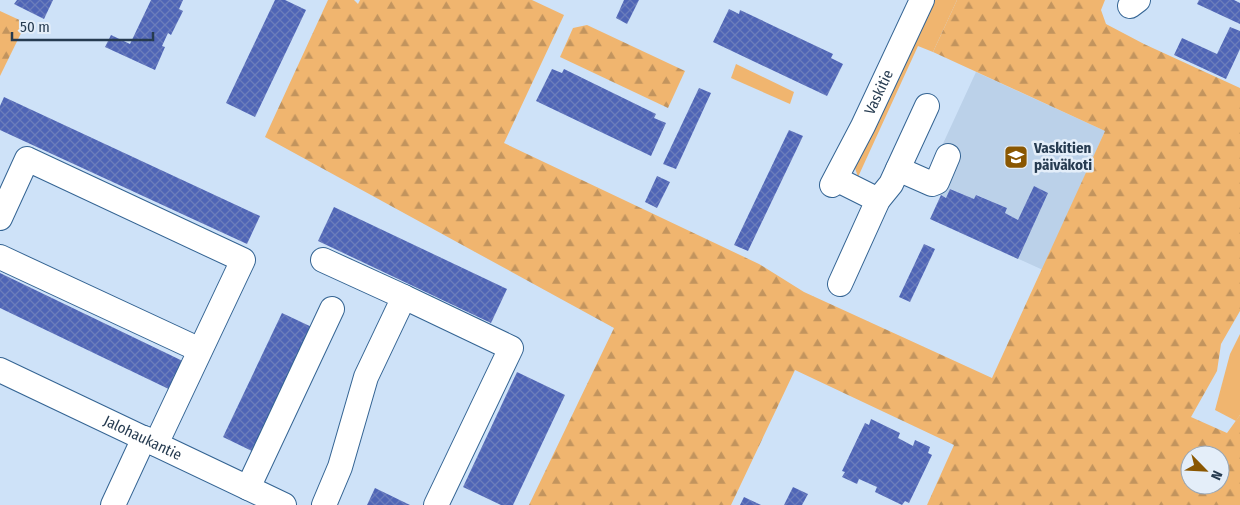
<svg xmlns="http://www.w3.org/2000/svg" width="1240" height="505" font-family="'Fira Sans Condensed',sans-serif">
	<defs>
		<pattern id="forest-firs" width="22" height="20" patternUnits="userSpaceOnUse" patternTransform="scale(1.25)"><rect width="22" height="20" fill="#f0b56f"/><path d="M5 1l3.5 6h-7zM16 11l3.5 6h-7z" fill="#c2945e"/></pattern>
		<pattern id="building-cross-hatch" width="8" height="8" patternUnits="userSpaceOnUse" patternTransform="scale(1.25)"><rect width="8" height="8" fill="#4f65b6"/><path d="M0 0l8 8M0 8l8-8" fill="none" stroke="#6b7dbb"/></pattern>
	</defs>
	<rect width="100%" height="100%" fill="#cee2f8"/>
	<polygon fill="#bbd1e9" points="976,72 1105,131 1043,270 1012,256 1018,220 1005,213 1007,208 977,195 974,199 951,189 946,198 923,187"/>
	<g fill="#f0b56f">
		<polygon points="934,0 957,0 933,52 918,46 858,177 855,168 857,164"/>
		<polygon points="736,64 794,92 790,104 731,78"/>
		<polygon points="1240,334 1240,415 1236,421 1215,410 1230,354"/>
	</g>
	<g fill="url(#forest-firs)" fill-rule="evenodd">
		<path d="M328,0H354L358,4L360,0H532L564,15L504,143L759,264L804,292L992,378L1105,131L933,52L957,0H1105L1101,10L1106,24L1144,44L1240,88V311L1221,344L1217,371L1191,417L1227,433L1240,415V505H927L954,445L795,370L731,505H529L614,328L265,137ZM1190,455H1220V485H1190Z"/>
		<polygon points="0,11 26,23 0,76"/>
		<polygon points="587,25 685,71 668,108 560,57 573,28"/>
	</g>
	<g fill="url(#building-cross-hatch)">
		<polygon points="17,0 53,0 44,19 14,4"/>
		<polygon points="151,0 183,0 179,9 183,11 171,35 168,33 162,46 165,47 155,70 105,47 111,35 130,44"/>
		<polygon points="275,0 285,0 306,10 255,117 226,103"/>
		<polygon points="624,0 639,0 627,24 616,18"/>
		<polygon points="1199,0 1234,0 1240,3 1240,24 1197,4"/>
		<polygon points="729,9 739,14 740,10 833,54 831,58 843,64 827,96 713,42"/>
		<polygon points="1230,27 1240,31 1240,49 1226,79 1174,55 1182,38 1217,54"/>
		<polygon points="552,69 562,73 564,69 656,114 654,118 666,123 651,156 536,101"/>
		<polygon points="699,88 711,93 676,169 663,164"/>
		<polygon points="4,97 260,216 247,244 0,130 0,106"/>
		<polygon points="789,130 803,136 748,251 734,245"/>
		<polygon points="657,176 670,182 657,208 645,202"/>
		<polygon points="1034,186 1048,193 1018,259 930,219 941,195 946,198 950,189 974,199 976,195 1007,208 1005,213 1018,220"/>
		<polygon points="334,207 507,289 491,323 318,241"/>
		<polygon points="924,244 935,249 910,302 899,297"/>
		<polygon points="0,273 191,365 177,393 0,308"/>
		<polygon points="282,313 316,329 256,453 223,437"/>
		<polygon points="517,372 565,395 513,505 501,505 463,487"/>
		<polygon points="871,419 900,433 898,438 913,446 915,440 930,447 928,453 932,455 909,503 905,501 902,505 875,492 877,487 859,479 857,484 842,477 845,472 842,471 865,423 869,425"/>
		<polygon points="793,487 808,494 802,505 784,505"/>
		<polygon points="375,488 410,505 367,505"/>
		<polygon points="744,497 761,505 740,505"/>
	</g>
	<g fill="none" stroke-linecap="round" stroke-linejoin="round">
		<g stroke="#346493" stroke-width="26">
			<g id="minor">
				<polyline points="1130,6 1138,0"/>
				<polyline points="898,169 932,184 937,182 948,156"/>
				<polyline points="836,179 878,200"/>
				<path id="s1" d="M832,185L863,126L922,0"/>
				<polyline points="0,218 27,159 243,260 156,444"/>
				<polyline points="0,257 200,350"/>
				<polyline points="323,260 404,297"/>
				<polyline points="840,284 878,200 891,184 927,106"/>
				<path id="s2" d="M0,370L284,505"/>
				<polyline points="248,488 332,309"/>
				<polyline points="113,505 144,438"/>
				<polyline points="324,505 340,467 366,377 404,297 511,348 436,505"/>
			</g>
		</g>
		<use href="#minor" stroke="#fff" stroke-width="24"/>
	</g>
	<defs>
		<g id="school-square" transform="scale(1.25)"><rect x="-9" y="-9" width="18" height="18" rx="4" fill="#8a5701" stroke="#e4eef9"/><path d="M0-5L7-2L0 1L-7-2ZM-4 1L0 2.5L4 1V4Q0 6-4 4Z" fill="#fff"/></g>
	</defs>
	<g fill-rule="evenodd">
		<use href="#school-square" x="1016" y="157"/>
	</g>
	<g text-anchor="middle" stroke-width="5" stroke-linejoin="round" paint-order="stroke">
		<g font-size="15" fill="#263b50" stroke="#e4eef9">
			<text dy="5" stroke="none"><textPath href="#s1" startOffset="104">Vaskitie</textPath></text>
			<text dy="5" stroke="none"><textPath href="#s2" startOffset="158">Jalohaukantie</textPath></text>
		</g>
		<g font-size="15" font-weight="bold" fill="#263b50" stroke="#e4eef9" text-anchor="start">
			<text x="1034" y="153">Vaskitien<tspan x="1034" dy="17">päiväkoti</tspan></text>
		</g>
	</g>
	<g transform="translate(1205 470) rotate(114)"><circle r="24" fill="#e4eef9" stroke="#98a6b5"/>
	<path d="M0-4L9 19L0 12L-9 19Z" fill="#8a5701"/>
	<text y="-8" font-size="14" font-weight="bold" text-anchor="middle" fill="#263b50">N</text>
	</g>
	<path d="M12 32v8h141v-8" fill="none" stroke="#263b50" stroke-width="2.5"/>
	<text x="20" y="32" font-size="15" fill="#263b50" stroke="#e4eef9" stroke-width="4" paint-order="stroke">50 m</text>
</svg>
